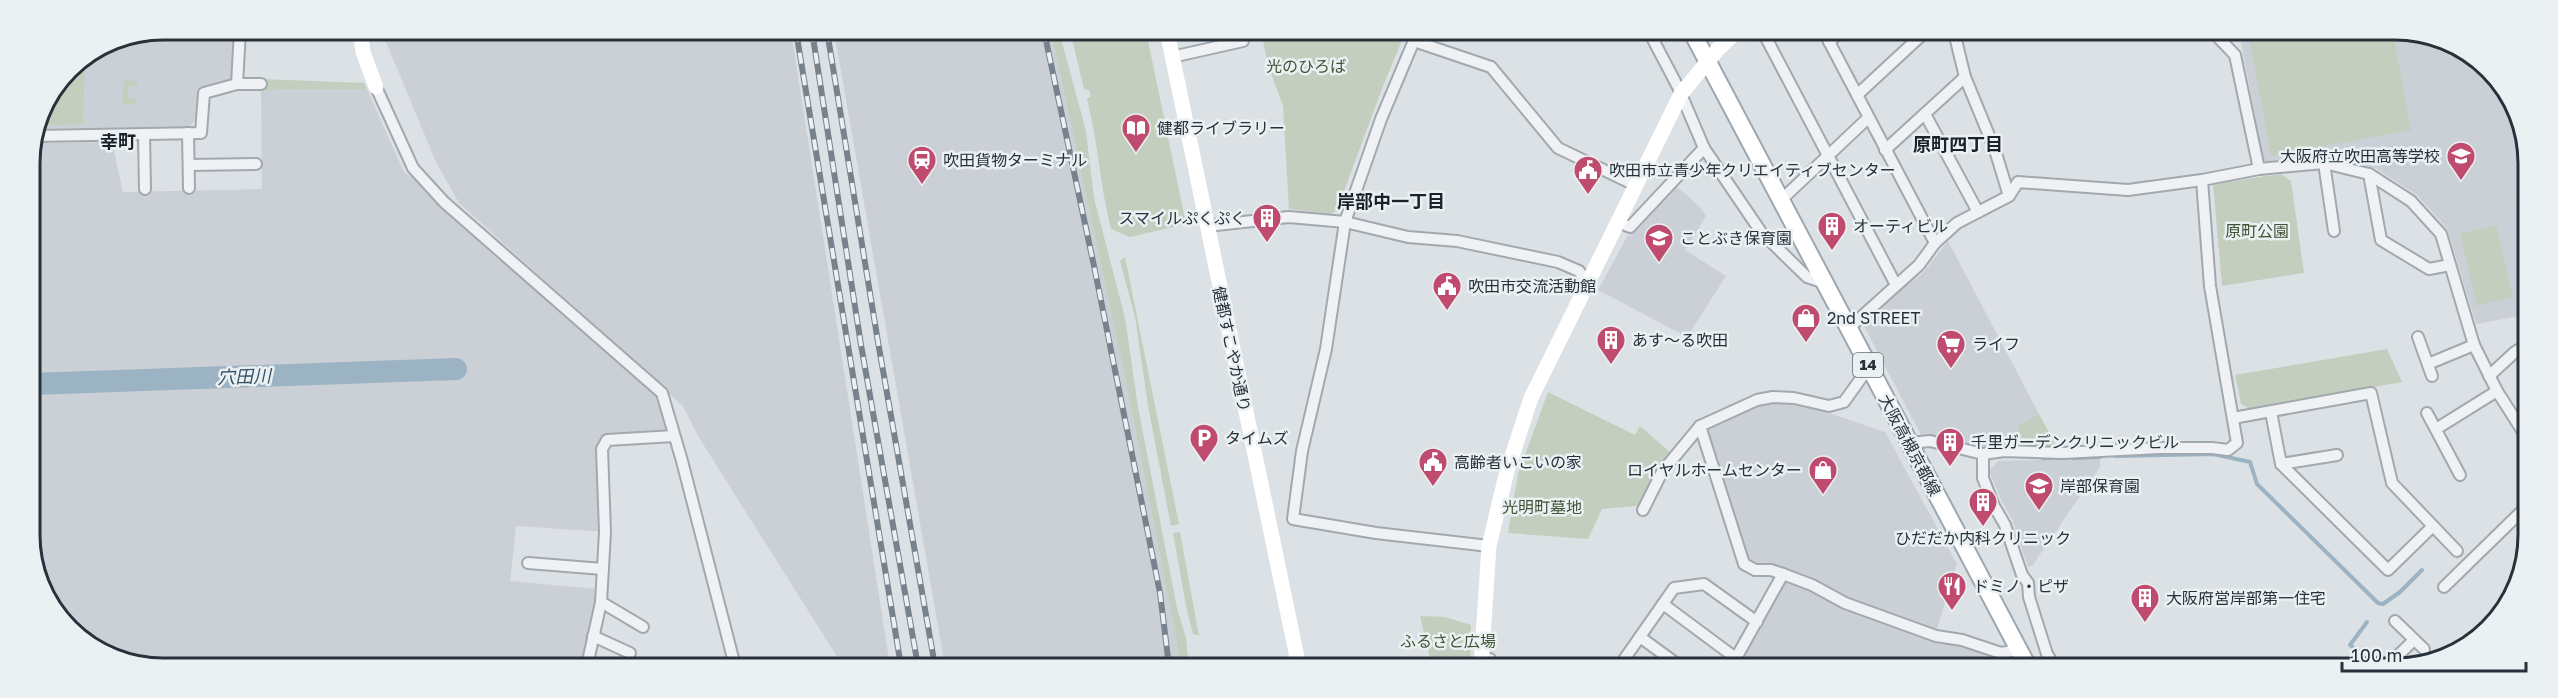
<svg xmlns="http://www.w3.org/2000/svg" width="2558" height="698" font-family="'Golos Text','Noto Sans JP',sans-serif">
	<rect width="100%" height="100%" fill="#dce1e5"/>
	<g fill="#cbd0d6">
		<polygon points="164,30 235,30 232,82 197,89 199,116 189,127 37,129 40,112 69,69 113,40"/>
		<polygon points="381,30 791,31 890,666 843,666 698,436 683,406 459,203 436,162"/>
		<polygon points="834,31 1051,31 1127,387 1176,638 1180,666 945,666"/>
		<polygon points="2239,32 2421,33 2489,69 2525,138 2525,315 2476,324 2447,228 2417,195 2375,168 2324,158 2293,158 2264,163"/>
		<polygon points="367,89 404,172 444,202 662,393 674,436 607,440 605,532 516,526 510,581 597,589 596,610 581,666 137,665 69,629 33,561 32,388 457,372 457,366 32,380 30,155 33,143 112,142 123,192 262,189 261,90"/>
		<polygon points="1675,185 1700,207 1706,216 1685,250 1726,276 1687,337 1598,290 1628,235 1630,236 1641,220"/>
		<polygon points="1948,241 2039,414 2018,426 2028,448 1991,450 1921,435 1864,326 1900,289 1922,274"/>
		<polygon points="1794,401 1885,432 1957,564 1936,632 1844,598 1795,572 1775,565 1755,566 1747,560 1704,432 1706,427 1758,402"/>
		<polygon points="2100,458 2100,467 2032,566 2028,567 2012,519 2002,502 1989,471 1998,461"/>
		<polygon points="1790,578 2006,659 2010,667 1737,667 1783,582"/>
	</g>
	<g fill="#c4cebe">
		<polygon points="1051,31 1059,31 1086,131 1094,198 1125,318 1138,407 1177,608 1186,638 1189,666 1180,666 1176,638 1127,387"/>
		<path d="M1070,31H1146L1186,224L1130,237L1111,229C1100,186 1098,142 1087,99L1091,96L1089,90L1084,89Z"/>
		<polygon points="1261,31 1406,31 1383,86 1337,210 1331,214 1289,209 1283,106 1268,65"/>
		<polygon points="2248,32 2393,33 2411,130 2271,156"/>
		<path d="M85,59L83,124L37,126C43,100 63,73 85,59Z"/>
		<polygon points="262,79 364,83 367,89 261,90"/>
		<polygon points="124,80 137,81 137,87 129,86 128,98 136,99 135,105 122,104"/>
		<polygon points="2281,174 2291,181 2304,273 2222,286 2213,184"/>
		<polygon points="2525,198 2525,217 2519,218 2516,199"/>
		<polygon points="2496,225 2513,297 2477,306 2460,234"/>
		<polygon points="1125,257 1179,524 1171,526 1148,406 1135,317 1120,261"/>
		<polygon points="2387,349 2402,382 2250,409 2241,404 2235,375"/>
		<polygon points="1548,392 1635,435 1640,426 1670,452 1643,503 1637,506 1602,509 1588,539 1508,533 1518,474"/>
		<polygon points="2039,414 2057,448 2028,448 2017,426"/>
		<polygon points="1180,532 1197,625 1199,635 1193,634 1186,606 1173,533"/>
		<polygon points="1420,616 1445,617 1471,625 1470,667 1432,667"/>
	</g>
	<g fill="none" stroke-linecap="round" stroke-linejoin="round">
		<g stroke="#9bb3c2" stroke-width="4">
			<polyline points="2116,456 2213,454 2250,462 2257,484 2378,603 2383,604 2400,592 2422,570"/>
			<polyline points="2043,458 2060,458"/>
			<polyline points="2073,458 2100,457"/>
			<polyline points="2346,668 2359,652 2350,645 2367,622"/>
		</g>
		<polyline stroke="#9bb3c2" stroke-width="22" points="32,384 456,369"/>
		<g stroke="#a2a9ae" stroke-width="14">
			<g id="street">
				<polyline points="1418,31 1381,119 1345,222 1326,349 1302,451 1293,519 1376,533 1489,546"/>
				<polyline points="1649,32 1678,87 1704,148 1761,232 1807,277 1825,283"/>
				<polyline points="1763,32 1896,285"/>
				<polyline points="1824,32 1935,243"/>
				<polyline points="1954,32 1965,77 1995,150 2009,196"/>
				<polyline points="2213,32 2235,55 2259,169"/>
				<polyline points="1414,41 1491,67 1558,148 1635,185"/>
				<polyline points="1829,42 1840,32"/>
				<polyline points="1172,57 1243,41"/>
				<polyline points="237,84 261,84"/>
				<polyline points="376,87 413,168 444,202 662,393 682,461 735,666"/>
				<polyline points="1857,95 1925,32"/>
				<polyline points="1925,114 1978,212"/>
				<polyline points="188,133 189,188"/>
				<polyline points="144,134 145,189"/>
				<polyline points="35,136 201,133 204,93 237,84 240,30"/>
				<polyline points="1885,150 1965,77"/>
				<polyline points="2324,163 2334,231"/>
				<polyline points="189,165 256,164"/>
				<polyline points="2369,174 2381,240 2429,269 2450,265"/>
				<polyline points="1780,201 1868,118"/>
				<polyline points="1618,222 1630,227 1704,148"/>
				<polyline points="1207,226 1289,217 1345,222 1408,237 1457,241 1558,262 1579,271 1587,283"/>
				<polyline points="1849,328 1919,265 1935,243 1957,223 2009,196 2018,182 2128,190 2202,180 2259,169 2324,163 2369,174 2411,201 2441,234 2474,345 2497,391 2525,435"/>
				<polyline points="2418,337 2432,376"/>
				<polyline points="2428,364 2474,345"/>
				<polyline points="2489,376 2515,352 2525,346"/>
				<polyline points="2271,412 2281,464 2388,570 2433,526"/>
				<polyline points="2427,413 2460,475"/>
				<polyline points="2233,418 2371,393 2392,483 2457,551"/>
				<polyline points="1700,426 1744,564 1755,570 1771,570 1783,574 1812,585 1845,603 1936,636 1962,640 2001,653 2019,650"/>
				<polyline points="2436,429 2497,391"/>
				<polyline points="1909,443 1930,441 1983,454 2004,451 2062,453 2160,448 2212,448 2228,450 2237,443 2210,286 2202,180"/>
				<polyline points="1983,454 1983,478 1994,506 2005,525 2022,575 2028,583 2029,597 2047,654 2055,667"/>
				<polyline points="2281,464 2337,455"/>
				<polyline points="1643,510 1662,472 1700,426 1757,400 1773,397 1794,398 1829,406 1844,402 1869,367"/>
				<polyline points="528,563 603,569"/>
				<polyline points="2444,587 2525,508"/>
				<polyline points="601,602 643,627"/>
				<polyline points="1663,604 1737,659"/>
				<polyline points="2395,621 2424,649"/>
				<polyline points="593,636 630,653"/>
				<polyline points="1640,637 1681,667"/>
				<polyline points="587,666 601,602 605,532 602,449 607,440 674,436"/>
				<polyline points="1484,667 1490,659 1494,667"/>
				<polyline points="1626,667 1623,661 1674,588 1704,584 1757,622"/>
				<polyline points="1731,667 1783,574"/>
				<polyline points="2385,668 2414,640"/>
			</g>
		</g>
		<g stroke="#9da7af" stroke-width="20">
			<polyline id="primary" points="1692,32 2028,667"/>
		</g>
		<use href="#street" stroke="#eff1f4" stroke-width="10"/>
		<g stroke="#fff" stroke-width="15">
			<polyline points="360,30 363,52 376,87"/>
			<polyline points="1167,31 1299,667"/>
			<polyline points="1481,667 1489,546 1507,471 1531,398 1681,94 1718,49 1736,32"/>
		</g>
		<use href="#primary" stroke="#fff" stroke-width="16"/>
		<g stroke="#78828d" stroke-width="6">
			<g id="rail">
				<polyline points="796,31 901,666"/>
				<polyline points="812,31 861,345 918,666"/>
				<polyline points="827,31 878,342 935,666"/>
				<polyline points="1044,31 1094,266 1160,593 1169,666"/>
			</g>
		</g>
		<use href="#rail" stroke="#ebf0f3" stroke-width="4" stroke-dasharray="11" stroke-linecap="butt"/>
	</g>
	<defs>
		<g id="library-pin" transform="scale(1.5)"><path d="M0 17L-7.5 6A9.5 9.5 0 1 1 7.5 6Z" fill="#bf4c6e" stroke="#ebf0f3"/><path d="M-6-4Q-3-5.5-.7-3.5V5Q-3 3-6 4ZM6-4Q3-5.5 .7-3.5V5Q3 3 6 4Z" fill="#fff"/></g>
		<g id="school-pin" transform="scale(1.5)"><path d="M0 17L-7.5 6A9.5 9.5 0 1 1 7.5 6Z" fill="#bf4c6e" stroke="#ebf0f3"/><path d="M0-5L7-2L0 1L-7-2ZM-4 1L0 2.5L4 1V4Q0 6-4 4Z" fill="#fff"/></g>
		<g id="station-pin" transform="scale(1.5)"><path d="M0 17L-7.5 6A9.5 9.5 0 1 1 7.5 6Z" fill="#bf4c6e" stroke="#ebf0f3"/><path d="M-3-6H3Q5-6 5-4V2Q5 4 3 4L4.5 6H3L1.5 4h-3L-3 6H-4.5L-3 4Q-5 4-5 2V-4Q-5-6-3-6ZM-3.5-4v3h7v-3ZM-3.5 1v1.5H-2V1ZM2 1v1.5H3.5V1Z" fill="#fff"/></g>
		<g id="civic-pin" transform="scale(1.5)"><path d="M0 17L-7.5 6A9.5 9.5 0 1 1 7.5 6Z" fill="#bf4c6e" stroke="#ebf0f3"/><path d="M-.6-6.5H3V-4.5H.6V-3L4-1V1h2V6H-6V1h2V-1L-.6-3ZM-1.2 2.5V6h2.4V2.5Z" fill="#fff"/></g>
		<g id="building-pin" transform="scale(1.5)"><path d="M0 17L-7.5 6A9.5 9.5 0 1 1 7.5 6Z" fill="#bf4c6e" stroke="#ebf0f3"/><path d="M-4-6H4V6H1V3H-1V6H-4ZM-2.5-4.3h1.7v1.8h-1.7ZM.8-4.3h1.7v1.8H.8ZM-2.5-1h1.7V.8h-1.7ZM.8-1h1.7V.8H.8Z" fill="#fff"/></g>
		<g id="shop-pin" transform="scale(1.5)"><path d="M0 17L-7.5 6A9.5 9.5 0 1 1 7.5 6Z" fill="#bf4c6e" stroke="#ebf0f3"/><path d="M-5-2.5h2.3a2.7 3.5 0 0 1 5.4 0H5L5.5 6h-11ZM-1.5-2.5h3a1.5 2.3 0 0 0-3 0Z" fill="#fff"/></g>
		<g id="supermarket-pin" transform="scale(1.5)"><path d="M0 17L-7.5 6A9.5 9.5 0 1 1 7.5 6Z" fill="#bf4c6e" stroke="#ebf0f3"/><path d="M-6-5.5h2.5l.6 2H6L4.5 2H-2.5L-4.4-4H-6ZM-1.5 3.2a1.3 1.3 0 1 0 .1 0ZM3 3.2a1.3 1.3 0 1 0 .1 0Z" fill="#fff"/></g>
		<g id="parking-pin" transform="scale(1.5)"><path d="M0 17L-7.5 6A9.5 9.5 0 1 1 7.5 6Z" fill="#bf4c6e" stroke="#ebf0f3"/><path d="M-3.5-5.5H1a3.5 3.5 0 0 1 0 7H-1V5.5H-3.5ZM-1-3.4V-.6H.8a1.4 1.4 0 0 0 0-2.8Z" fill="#fff"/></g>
		<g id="restaurant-pin" transform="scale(1.5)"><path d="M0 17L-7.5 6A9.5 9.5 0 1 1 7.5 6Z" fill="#bf4c6e" stroke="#ebf0f3"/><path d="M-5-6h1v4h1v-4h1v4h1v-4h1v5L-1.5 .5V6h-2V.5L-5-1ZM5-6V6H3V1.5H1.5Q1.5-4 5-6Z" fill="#fff"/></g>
	</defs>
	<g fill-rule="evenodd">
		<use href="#library-pin" x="1136" y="128"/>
		<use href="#school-pin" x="2461" y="156"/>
		<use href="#station-pin" x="922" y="160"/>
		<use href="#civic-pin" x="1588" y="170"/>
		<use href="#building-pin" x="1267" y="218"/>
		<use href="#building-pin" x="1832" y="226"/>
		<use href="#school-pin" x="1659" y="238"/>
		<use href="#civic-pin" x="1447" y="286"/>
		<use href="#shop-pin" x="1806" y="318"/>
		<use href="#building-pin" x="1611" y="340"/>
		<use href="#supermarket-pin" x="1951" y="344"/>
		<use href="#parking-pin" x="1204" y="438"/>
		<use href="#building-pin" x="1950" y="442"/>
		<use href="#civic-pin" x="1433" y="462"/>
		<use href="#shop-pin" x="1823" y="470"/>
		<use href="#school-pin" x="2039" y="486"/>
		<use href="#building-pin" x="1983" y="502"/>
		<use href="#restaurant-pin" x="1952" y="586"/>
		<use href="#building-pin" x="2145" y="598"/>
	</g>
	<g text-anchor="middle" stroke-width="5" stroke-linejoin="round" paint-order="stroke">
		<rect fill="#ebf0f3" stroke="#626a72" stroke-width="1.5" x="1853" y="353" width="30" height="24" rx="4.5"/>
		<g font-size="15" font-weight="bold" fill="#28313a">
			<text x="1868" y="370">14</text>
		</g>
		<g font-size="16" fill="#405436" stroke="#ebf0f3">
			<text x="1306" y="72">光のひろば</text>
			<text x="2257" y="237">原町公園</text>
			<text x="1542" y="513">光明町墓地</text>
			<text x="1448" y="647">ふるさと広場</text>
		</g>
		<g font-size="16" fill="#28313a" stroke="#ebf0f3" text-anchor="start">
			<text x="1157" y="134">健都ライブラリー</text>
			<text x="2440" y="162" text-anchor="end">大阪府立吹田高等学校</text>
			<text x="943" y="166">吹田貨物ターミナル</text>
			<text x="1609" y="176">吹田市立青少年クリエイティブセンター</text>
			<text x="1246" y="224" text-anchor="end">スマイルぷくぷく</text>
			<text x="1853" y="232">オーティビル</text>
			<text x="1680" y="244">ことぶき保育園</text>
			<text x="1468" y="292">吹田市交流活動館</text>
			<text x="1827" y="324">2nd STREET</text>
			<text x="1632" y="346">あす～る吹田</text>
			<text x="1972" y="350">ライフ</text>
			<text x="1225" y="444">タイムズ</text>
			<text x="1971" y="448">千里ガーデンクリニックビル</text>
			<text x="1454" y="468">高齢者いこいの家</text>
			<text x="1802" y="476" text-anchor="end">ロイヤルホームセンター</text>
			<text x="2060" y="492">岸部保育園</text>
			<text x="1983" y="544" text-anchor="middle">ひだだか内科クリニック</text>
			<text x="1973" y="592">ドミノ・ピザ</text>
			<text x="2166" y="604">大阪府営岸部第一住宅</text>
		</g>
		<g font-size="16" fill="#28313a" stroke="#ebf0f3">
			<text transform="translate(1232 349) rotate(78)" y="6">健都すこやか通り</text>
			<text transform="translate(1910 445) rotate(62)" y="6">大阪高槻京都線</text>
		</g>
		<g font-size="18" font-weight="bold" fill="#1a222a" stroke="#ebf0f3">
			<text x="118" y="148">幸町</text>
			<text x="1958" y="151">原町四丁目</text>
			<text x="1391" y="208">岸部中一丁目</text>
		</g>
		<g font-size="18" font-style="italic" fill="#365469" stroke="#ebf0f3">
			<text transform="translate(244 377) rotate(-2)" y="6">穴田川</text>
		</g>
	</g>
	<path d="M0 0H2558V698H0ZM163 40H2395A123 123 0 0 1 2518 163V535A123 123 0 0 1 2395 658H163A123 123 0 0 1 40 535V163A123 123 0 0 1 163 40Z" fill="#ebf0f3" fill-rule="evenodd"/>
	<path fill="none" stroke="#28313a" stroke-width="3" d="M163 40H2395A123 123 0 0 1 2518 163V535A123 123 0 0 1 2395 658H163A123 123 0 0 1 40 535V163A123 123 0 0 1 163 40Z"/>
	<path d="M2342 662v9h184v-9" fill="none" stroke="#28313a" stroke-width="3"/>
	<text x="2351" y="662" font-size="18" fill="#28313a" stroke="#ebf0f3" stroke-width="4.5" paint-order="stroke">100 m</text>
</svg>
